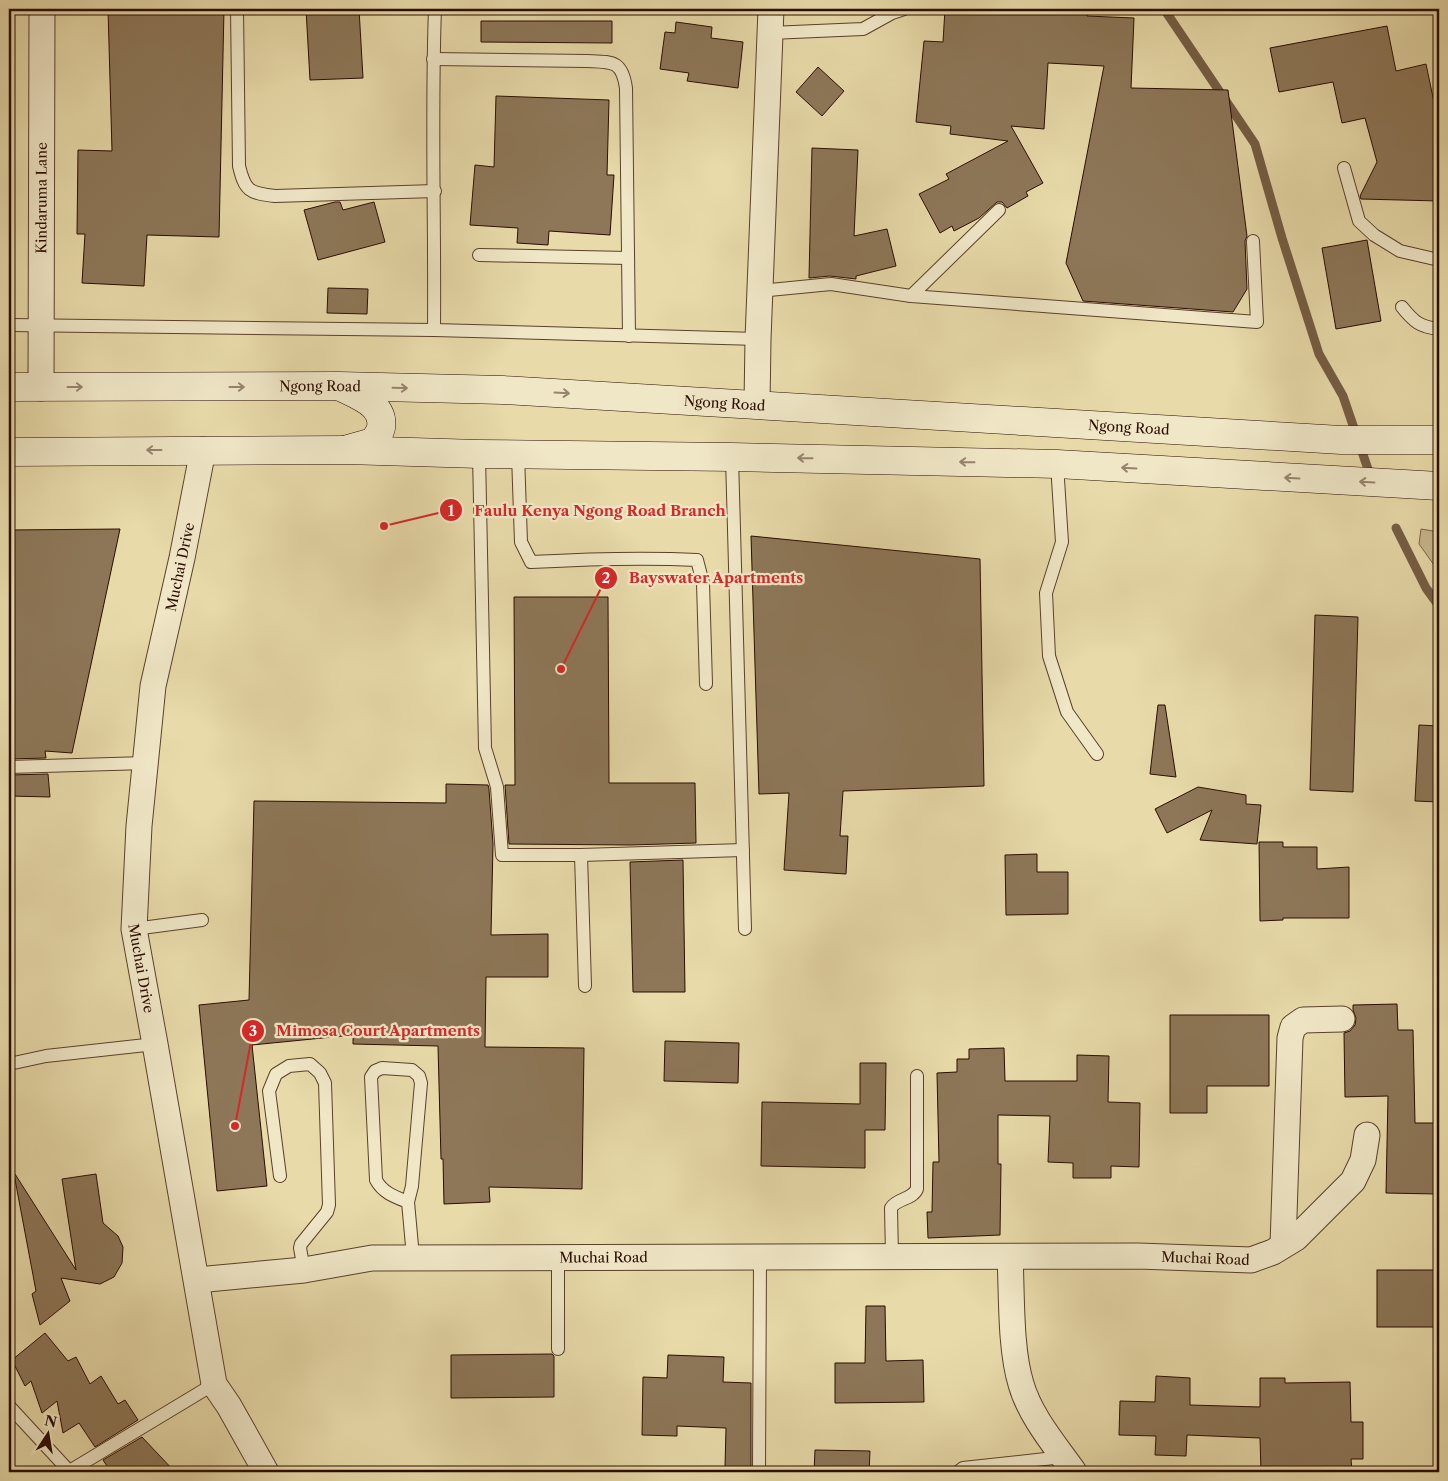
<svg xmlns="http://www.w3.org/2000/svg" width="1448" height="1481" font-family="'Libre Caslon Text',serif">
	<rect width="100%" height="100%" fill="#e8daa9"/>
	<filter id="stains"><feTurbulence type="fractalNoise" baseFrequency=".004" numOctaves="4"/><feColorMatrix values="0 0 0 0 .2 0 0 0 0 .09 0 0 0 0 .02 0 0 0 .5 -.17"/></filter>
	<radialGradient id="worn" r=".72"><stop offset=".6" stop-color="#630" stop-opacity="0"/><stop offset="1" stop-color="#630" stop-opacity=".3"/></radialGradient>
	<polygon fill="#c8b78c" stroke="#796246" points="1421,529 1439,532 1439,572 1419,544"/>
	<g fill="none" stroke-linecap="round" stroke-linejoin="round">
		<g stroke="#755e44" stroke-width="9">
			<polyline points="1164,9 1255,144 1282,238 1319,354 1343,396 1371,478"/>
			<polyline points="1396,528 1426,588 1439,606"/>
		</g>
	</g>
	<g fill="#8d7758" stroke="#2a0c01">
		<polygon points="108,9 224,9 219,237 147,235 144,286 82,283 85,234 77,234 78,150 112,151"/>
		<polygon points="306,9 359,9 363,78 310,80"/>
		<polygon points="945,9 1088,9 1087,16 1134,18 1131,88 1228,90 1247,236 1245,241 1247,289 1233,312 1083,301 1066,263 1104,66 1048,63 1044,129 1011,126 1043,183 1026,192 1028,196 1007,208 1002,202 997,202 979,218 954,231 952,226 940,233 919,194 949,179 946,174 1008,141 950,134 951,126 916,122 924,41 943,42"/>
		<polygon points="481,21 612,21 612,43 481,42"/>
		<polygon points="676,22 712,27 711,38 743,42 738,88 687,81 689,73 660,69 665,32 675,33"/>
		<polygon points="1387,26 1396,71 1426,64 1439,126 1439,201 1361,199 1360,196 1377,162 1365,118 1342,123 1333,82 1279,92 1270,48"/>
		<polygon points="818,67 844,91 822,116 796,92"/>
		<polygon points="496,96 609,100 607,175 614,175 610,235 549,231 548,245 517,243 518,228 470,225 475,165 494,167"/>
		<polygon points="812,148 858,150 854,236 887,229 896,266 856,276 856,279 830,276 809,278"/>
		<polygon points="335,202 340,202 343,210 374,202 385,242 318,260 304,210"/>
		<polygon points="1367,240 1381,321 1336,329 1322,248"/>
		<polygon points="328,288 368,289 367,314 327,313"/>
		<polygon points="120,529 72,753 45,751 46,758 9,759 9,530"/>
		<polygon points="751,536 980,559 984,786 843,791 840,836 848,836 846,874 784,870 789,793 759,794"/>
		<polygon points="514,597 608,597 609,783 695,783 696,843 630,845 509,844 505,785 515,785"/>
		<polygon points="1315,615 1358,617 1353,792 1310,790"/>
		<polygon points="1158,705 1165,705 1176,777 1150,774"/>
		<polygon points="1419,725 1439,726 1439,802 1415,801"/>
		<polygon points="48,774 50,797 9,796 9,775"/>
		<polygon points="446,784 488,785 489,789 493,844 491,935 548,934 548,977 486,977 485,1047 584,1048 582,1189 489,1187 490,1202 444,1204 443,1159 441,1159 438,1046 353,1044 353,1035 252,1045 267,1186 217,1191 199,1005 249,1000 254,801 446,803"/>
		<polygon points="1198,787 1246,795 1246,804 1261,805 1257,844 1200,840 1212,810 1167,833 1155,809"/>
		<polygon points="1259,842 1283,842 1283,847 1317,847 1317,869 1349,867 1349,918 1283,918 1283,920 1260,921"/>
		<polygon points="1037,854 1037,872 1068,872 1068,914 1006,915 1005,855"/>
		<polygon points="683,860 685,992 633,992 630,862"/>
		<polygon points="1397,1004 1398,1030 1413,1030 1415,1123 1437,1123 1436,1194 1386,1193 1388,1096 1345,1097 1344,1033 1350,1031 1355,1025 1356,1018 1353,1010 1353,1005"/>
		<polygon points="1170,1015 1269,1015 1269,1086 1207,1086 1207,1113 1170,1113"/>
		<polygon points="665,1041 739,1043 738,1083 664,1081"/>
		<polygon points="1004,1048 1005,1081 1077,1081 1077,1055 1109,1056 1108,1102 1140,1103 1139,1167 1111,1166 1111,1178 1073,1178 1073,1163 1048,1162 1050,1116 998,1115 998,1164 1001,1164 1000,1235 928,1238 927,1212 932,1212 933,1162 939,1162 937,1073 957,1072 957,1059 969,1059 969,1049"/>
		<polygon points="860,1063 886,1063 885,1130 865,1130 865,1168 761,1166 762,1102 860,1104"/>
		<polygon points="14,1174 15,1174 76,1270 62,1179 96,1174 103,1223 118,1236 123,1247 122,1263 114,1277 100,1284 61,1278 70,1301 40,1325 32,1294 36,1291"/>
		<rect x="1377" y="1270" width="62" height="57"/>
		<polygon points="866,1306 885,1306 886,1361 923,1360 924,1402 835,1403 835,1363 865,1363"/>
		<polygon points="45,1333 68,1361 76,1357 90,1384 101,1376 118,1404 125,1400 138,1420 95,1447 79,1423 63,1433 57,1401 42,1413 31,1381 25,1386 12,1360"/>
		<polygon points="552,1354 554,1356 554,1397 451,1398 451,1355"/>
		<polygon points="668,1355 724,1357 723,1382 751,1383 751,1467 725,1467 726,1428 677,1426 677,1436 642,1435 643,1377 667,1378"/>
		<polygon points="1156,1376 1190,1378 1190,1405 1260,1407 1260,1378 1285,1378 1285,1383 1350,1382 1351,1422 1363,1422 1363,1459 1351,1459 1352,1472 1261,1472 1260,1438 1187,1435 1186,1456 1155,1455 1156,1436 1119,1435 1120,1401 1155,1402"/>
		<polygon points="142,1437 175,1472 111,1472 103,1460"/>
		<polygon points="815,1450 870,1451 869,1472 814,1472"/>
	</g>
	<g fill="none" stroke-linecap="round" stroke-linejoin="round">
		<g stroke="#5a402b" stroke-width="14">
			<g id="service">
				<path d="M237,9L239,166C245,191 249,193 275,196L435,191"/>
				<polyline points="770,33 863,29 892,13 904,9"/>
				<path d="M433,59L587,61C612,62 622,60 626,88L629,336"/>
				<polyline points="1344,168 1359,221 1374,235 1400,251 1439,260"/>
				<polyline points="479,255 628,258"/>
				<polyline points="760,291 831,284 911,296 1257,322 1253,241"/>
				<polyline points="911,296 999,210"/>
				<path d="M1402,307C1414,322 1420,327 1439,329"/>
				<polyline points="9,325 434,330 758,339"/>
				<path d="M434,330C435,223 431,116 435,9"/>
				<polyline points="479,454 485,748 497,787 502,855 581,855 743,850"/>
				<path d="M518,455L521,542L531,562C586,559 642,557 697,560L703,583L706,684"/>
				<polyline points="732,457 745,929"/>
				<polyline points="1057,464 1062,542 1046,593 1049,656 1067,712 1097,754"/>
				<polyline points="9,767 146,763"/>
				<polyline points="581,855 585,986"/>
				<polyline points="134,929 202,920"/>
				<polyline points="9,1064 46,1056 155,1044"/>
				<polyline points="280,1176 269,1091 276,1074 289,1066 310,1064 320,1073 325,1083 329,1205 327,1212 301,1244 300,1248 304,1270"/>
				<path d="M408,1202C395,1197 383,1193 376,1180L371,1077L375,1071L382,1068L412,1070L419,1076L421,1083L412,1186L408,1202L413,1257"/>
				<polyline points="558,1257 558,1349"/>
				<path d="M892,1257L891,1208C897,1198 912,1200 917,1189V1076"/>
				<polyline points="9,1406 70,1472"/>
				<polyline points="68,1472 214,1384"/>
				<polyline points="759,1472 760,1258"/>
				<polyline points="958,1472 963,1468 1063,1457"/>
			</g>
		</g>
		<g stroke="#5a402b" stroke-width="27">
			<g id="minor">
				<path id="s1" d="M41,388L42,9"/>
				<polyline points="757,404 758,339 771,9"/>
				<path id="s2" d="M203,450L182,558L153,686L139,826L134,929L155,1044L214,1384L229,1406L266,1472"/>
				<polyline points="1283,1245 1290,1038 1293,1027 1303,1020 1342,1019"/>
				<path d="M1010,1257C1012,1295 1010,1348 1021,1384C1030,1416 1055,1445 1074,1472"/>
				<path id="s3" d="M197,1280L304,1270L372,1258L1138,1256L1251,1260L1273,1252L1296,1238L1353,1181L1363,1160L1367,1135"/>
			</g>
		</g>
		<g stroke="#2a0c01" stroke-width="29">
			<g id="secondary">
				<path id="s4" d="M9,387L339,386L503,390L1341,440H1439"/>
				<path d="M343,388C359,396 385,405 381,428C380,432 376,438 373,442L348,449"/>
				<polyline points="9,452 346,450 479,454 732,457 1057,464 1439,486"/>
			</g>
		</g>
		<use href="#service" stroke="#f0e7c7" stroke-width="12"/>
		<use href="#minor" stroke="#f0e7c7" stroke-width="25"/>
		<use href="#secondary" stroke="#f0e7c7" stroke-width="28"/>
	</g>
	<defs><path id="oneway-shaft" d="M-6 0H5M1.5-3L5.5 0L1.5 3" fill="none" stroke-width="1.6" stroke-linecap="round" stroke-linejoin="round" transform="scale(1.25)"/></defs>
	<g stroke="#97846e">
		<use href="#oneway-shaft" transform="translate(75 387)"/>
		<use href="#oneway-shaft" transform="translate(237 387)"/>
		<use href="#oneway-shaft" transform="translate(400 388) rotate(1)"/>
		<use href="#oneway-shaft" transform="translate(562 393) rotate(3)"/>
		<use href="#oneway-shaft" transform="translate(154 450) rotate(180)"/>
		<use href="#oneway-shaft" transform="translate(805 458) rotate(-179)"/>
		<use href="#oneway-shaft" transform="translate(967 462) rotate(-179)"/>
		<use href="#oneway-shaft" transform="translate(1129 468) rotate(-177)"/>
		<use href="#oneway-shaft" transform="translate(1292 478) rotate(-177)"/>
		<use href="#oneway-shaft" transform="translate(1367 482) rotate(-177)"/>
	</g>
	<g text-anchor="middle" stroke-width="4.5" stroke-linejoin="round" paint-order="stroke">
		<g font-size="14" fill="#2a0c01" stroke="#f0e7c7">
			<text dy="5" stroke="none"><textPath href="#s1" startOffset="190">Kindaruma Lane</textPath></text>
			<text dy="5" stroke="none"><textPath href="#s4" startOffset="311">Ngong Road</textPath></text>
			<text dy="5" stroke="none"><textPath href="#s4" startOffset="716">Ngong Road</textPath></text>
			<text dy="5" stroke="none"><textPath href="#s4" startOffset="1121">Ngong Road</textPath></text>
			<text transform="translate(180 567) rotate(-78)" y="5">Muchai Drive</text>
			<text dy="5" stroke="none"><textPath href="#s2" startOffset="525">Muchai Drive</textPath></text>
			<text dy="5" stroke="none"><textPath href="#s3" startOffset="408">Muchai Road</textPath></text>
			<text dy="5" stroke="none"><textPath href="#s3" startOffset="1010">Muchai Road</textPath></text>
		</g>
	</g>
	<path fill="none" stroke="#d62828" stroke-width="2" d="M384 526L451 510M561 669L606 578M235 1126L253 1031"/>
	<g fill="#d62828" stroke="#f0e7c7" stroke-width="2">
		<circle cx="384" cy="526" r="5"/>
		<circle cx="561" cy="669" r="5"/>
		<circle cx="235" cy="1126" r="5"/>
		<circle cx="451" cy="510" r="12"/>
		<circle cx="606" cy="578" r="12"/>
		<circle cx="253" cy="1031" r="12"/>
	</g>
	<g font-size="15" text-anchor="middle" font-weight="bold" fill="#fff">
		<text x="451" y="516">1</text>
		<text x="606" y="583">2</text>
		<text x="253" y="1036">3</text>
	</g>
	<g font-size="15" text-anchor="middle" font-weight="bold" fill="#d62828" stroke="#f0e7c7" stroke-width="4.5" stroke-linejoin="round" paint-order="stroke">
		<text x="600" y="516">Faulu Kenya Ngong Road Branch</text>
		<text x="716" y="583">Bayswater Apartments</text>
		<text x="378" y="1036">Mimosa Court Apartments</text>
	</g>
	<rect width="1448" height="1481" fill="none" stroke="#e8daa9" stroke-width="30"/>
	<rect x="10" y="10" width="1428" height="1461" fill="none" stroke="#2a0c01" stroke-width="2.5"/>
	<rect x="15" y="15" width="1418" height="1451" fill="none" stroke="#2a0c01"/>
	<g transform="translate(48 1434) rotate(12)" stroke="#f0e7c7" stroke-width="4" paint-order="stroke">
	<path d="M0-4L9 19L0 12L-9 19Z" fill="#2a0c01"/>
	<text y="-8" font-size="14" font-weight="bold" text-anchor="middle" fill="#2a0c01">N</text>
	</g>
	<rect width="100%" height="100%" filter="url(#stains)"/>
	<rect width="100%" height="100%" fill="url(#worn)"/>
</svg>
